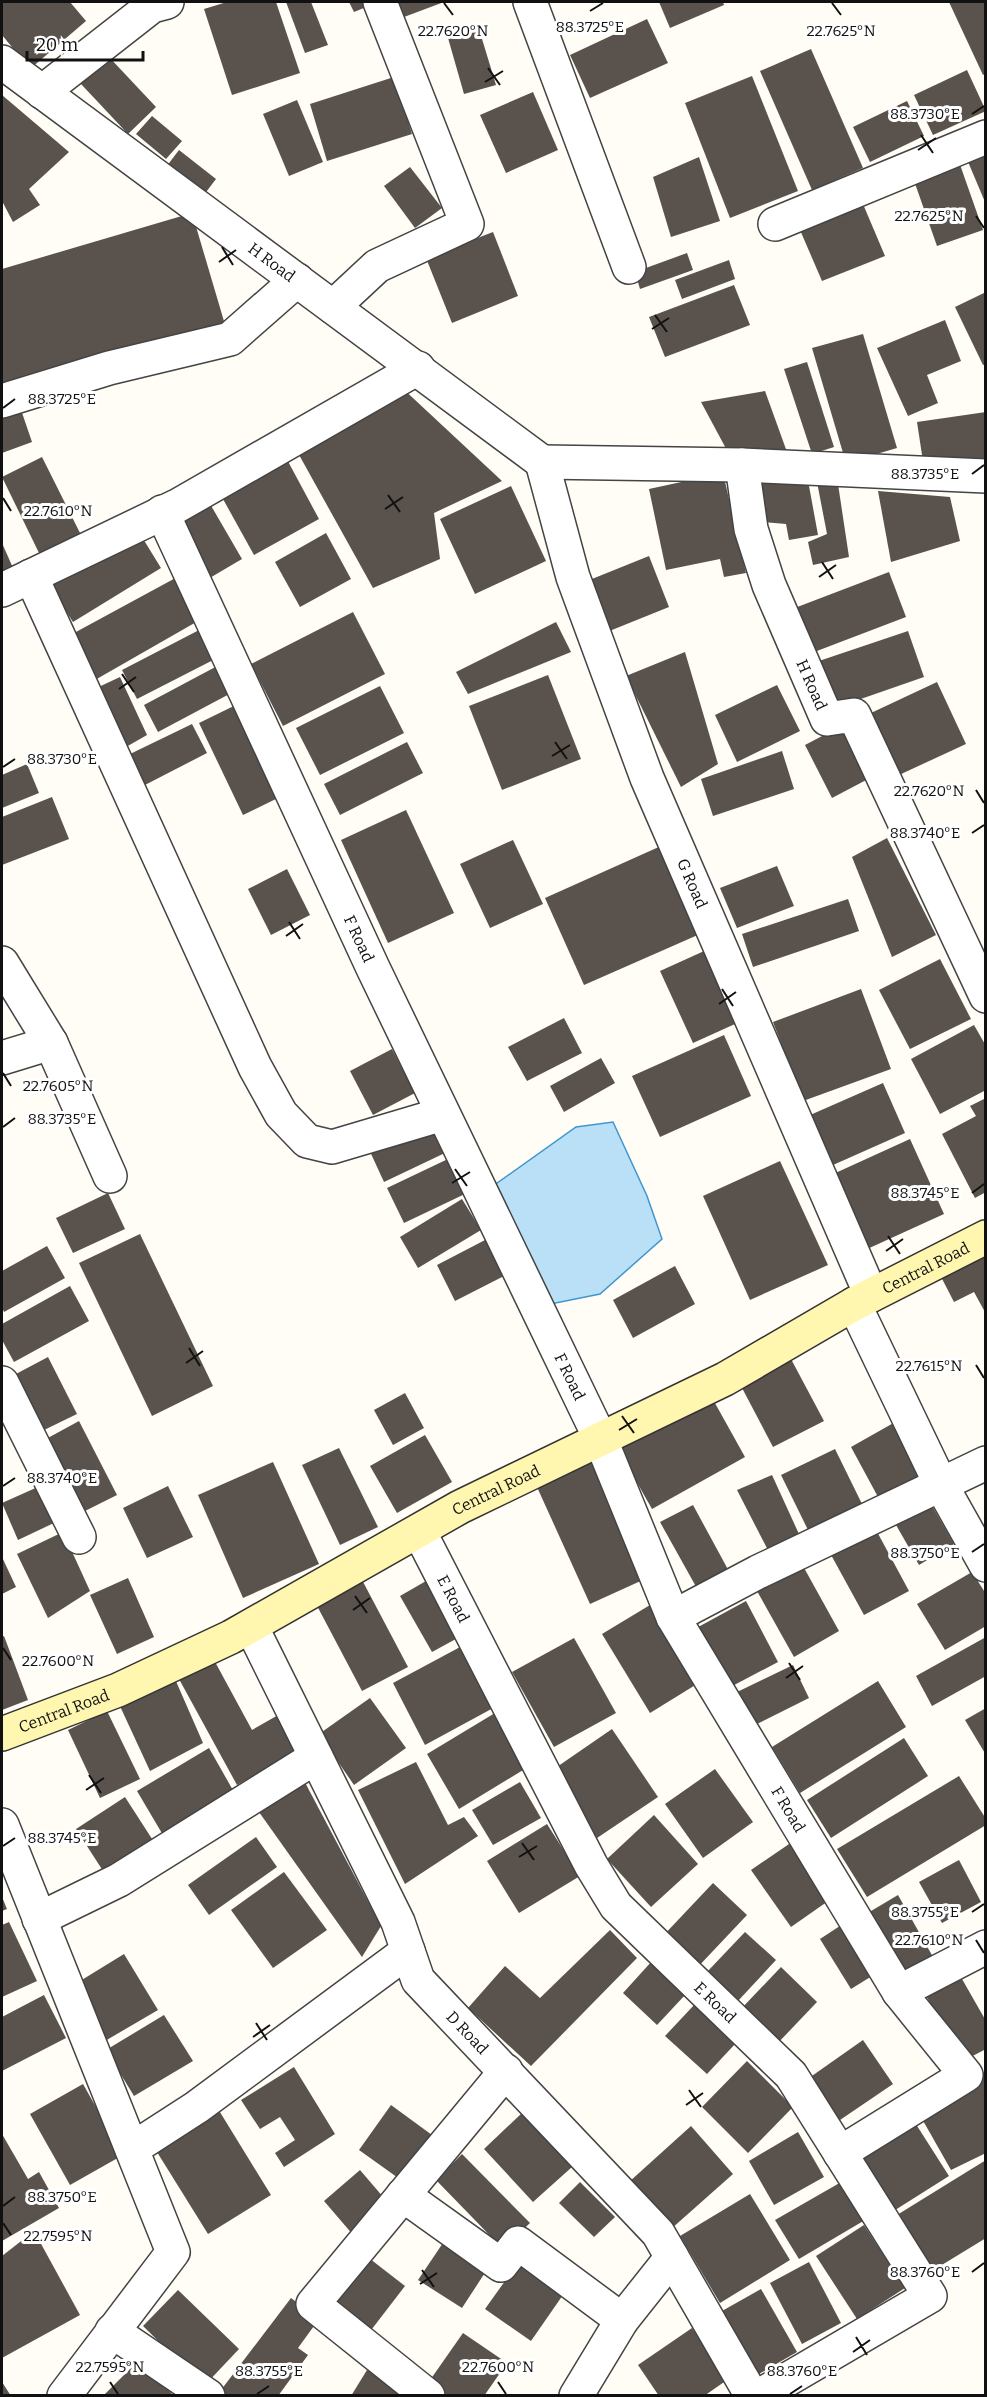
<svg xmlns="http://www.w3.org/2000/svg" width="987" height="2397" font-family="Bitter,serif">
	<rect width="100%" height="100%" fill="#fffdf5"/>
	<polygon fill="#b9e0f7" stroke="#3f96cf" stroke-width="1.5" points="613,1122 647,1196 662,1239 600,1294 546,1305 493,1186 576,1127"/>
	<g fill="#5a524d">
		<polygon points="2,2 70,2 86,21 30,69 2,35"/>
		<polygon points="227,2 276,2 300,73 232,95 204,9"/>
		<polygon points="286,2 311,2 328,45 305,53"/>
		<polygon points="349,2 375,2 376,3 354,12"/>
		<polygon points="389,2 444,2 396,20"/>
		<polygon points="659,2 723,2 724,5 670,28"/>
		<polygon points="949,2 986,2 986,73 983,75"/>
		<polygon points="647,19 668,63 590,98 570,55"/>
		<polygon points="479,29 496,85 464,94 448,38"/>
		<polygon points="811,49 863,168 812,190 760,71"/>
		<polygon points="109,57 156,107 128,134 81,84"/>
		<polygon points="967,70 986,111 933,135 914,95"/>
		<polygon points="752,76 798,191 730,218 685,103"/>
		<polygon points="394,77 412,134 327,161 310,104"/>
		<polygon points="533,92 558,150 506,173 480,115"/>
		<polygon points="2,95 69,152 29,189 40,205 13,222 2,201"/>
		<polygon points="297,100 323,162 289,176 263,114"/>
		<polygon points="907,101 924,136 870,162 853,127"/>
		<polygon points="152,116 182,141 166,159 136,134"/>
		<polygon points="985,148 985,202 966,157"/>
		<polygon points="179,150 216,179 200,200 163,171"/>
		<polygon points="699,157 720,221 671,237 653,177"/>
		<polygon points="958,159 983,230 937,246 912,175"/>
		<polygon points="410,167 442,208 415,228 384,186"/>
		<polygon points="860,197 885,256 822,281 797,223"/>
		<polygon points="192,213 226,328 2,394 2,269"/>
		<polygon points="493,232 518,296 452,323 426,258"/>
		<polygon points="687,253 693,270 640,289 635,272"/>
		<polygon points="729,260 735,279 682,299 675,280"/>
		<polygon points="734,285 750,325 665,357 649,317"/>
		<polygon points="986,292 986,364 983,365 955,307"/>
		<polygon points="945,320 961,361 927,375 938,403 908,416 877,348"/>
		<polygon points="863,334 897,448 846,463 812,348"/>
		<polygon points="807,362 834,447 812,454 784,369"/>
		<polygon points="399,385 502,481 434,513 440,559 373,588 293,444"/>
		<polygon points="765,391 787,452 730,456 701,402"/>
		<polygon points="18,401 32,442 2,453 2,407"/>
		<polygon points="986,412 986,459 924,468 917,422"/>
		<polygon points="284,454 319,519 254,555 218,490"/>
		<polygon points="42,457 81,535 40,555 2,477"/>
		<polygon points="723,473 746,573 724,577 720,559 666,570 649,489"/>
		<polygon points="807,475 818,535 789,540 786,524 763,522 759,484"/>
		<polygon points="817,482 838,484 849,557 813,565 808,542 827,534"/>
		<polygon points="511,486 546,561 475,594 440,519"/>
		<polygon points="878,491 950,497 960,541 891,562"/>
		<polygon points="206,497 242,559 208,579 172,517"/>
		<polygon points="137,529 161,568 73,622 48,583"/>
		<polygon points="326,533 351,579 300,607 275,562"/>
		<polygon points="2,543 17,577 2,584"/>
		<polygon points="649,556 669,607 602,634 582,583"/>
		<polygon points="889,572 906,617 809,654 792,609"/>
		<polygon points="181,575 198,621 88,684 63,639"/>
		<polygon points="353,612 385,674 283,726 251,664"/>
		<polygon points="556,622 571,652 468,694 456,672"/>
		<polygon points="203,628 219,657 137,699 122,670"/>
		<polygon points="908,631 924,677 832,709 816,662"/>
		<polygon points="685,652 718,764 681,787 626,676"/>
		<polygon points="221,664 235,691 158,732 144,705"/>
		<polygon points="548,675 581,759 502,790 469,706"/>
		<polygon points="120,677 147,735 119,751 90,691"/>
		<polygon points="937,682 966,744 899,775 871,713"/>
		<polygon points="777,685 800,731 737,762 715,715"/>
		<polygon points="380,686 404,733 320,775 296,728"/>
		<polygon points="242,702 286,794 243,815 199,723"/>
		<polygon points="192,724 207,753 143,786 128,755"/>
		<polygon points="843,725 870,778 832,798 805,745"/>
		<polygon points="407,742 423,773 340,815 324,784"/>
		<polygon points="782,751 794,789 713,816 701,779"/>
		<polygon points="27,764 39,793 2,808 2,775"/>
		<polygon points="52,797 69,839 2,865 2,817"/>
		<polygon points="406,810 454,913 388,943 341,840"/>
		<polygon points="887,838 936,935 892,957 852,857"/>
		<polygon points="513,840 543,904 490,928 460,864"/>
		<polygon points="661,846 700,934 584,985 545,898"/>
		<polygon points="777,866 794,906 737,928 720,888"/>
		<polygon points="287,869 310,915 271,935 248,889"/>
		<polygon points="848,899 859,931 753,967 742,934"/>
		<polygon points="713,947 746,1019 693,1043 660,971"/>
		<polygon points="940,959 971,1019 910,1049 879,990"/>
		<polygon points="861,989 891,1069 803,1101 773,1022"/>
		<polygon points="564,1018 582,1053 527,1081 508,1047"/>
		<polygon points="974,1025 986,1046 986,1090 940,1114 911,1059"/>
		<polygon points="724,1035 751,1096 660,1137 632,1076"/>
		<polygon points="392,1049 415,1093 373,1115 350,1071"/>
		<polygon points="601,1058 615,1083 564,1112 550,1086"/>
		<polygon points="883,1083 905,1133 824,1169 801,1119"/>
		<polygon points="986,1098 986,1192 975,1198 942,1134 976,1116 970,1106"/>
		<polygon points="423,1102 447,1152 384,1182 361,1132"/>
		<polygon points="910,1139 944,1214 865,1250 831,1175"/>
		<polygon points="450,1158 467,1193 404,1223 387,1188"/>
		<polygon points="780,1161 828,1265 750,1300 703,1196"/>
		<polygon points="108,1193 125,1229 73,1253 56,1218"/>
		<polygon points="462,1199 481,1230 418,1268 400,1237"/>
		<polygon points="140,1234 213,1386 152,1416 79,1263"/>
		<polygon points="487,1239 506,1275 455,1301 437,1265"/>
		<polygon points="986,1245 986,1314 974,1292 954,1302 937,1269"/>
		<polygon points="47,1246 65,1278 4,1312 2,1307 2,1271"/>
		<polygon points="675,1266 695,1304 633,1338 613,1300"/>
		<polygon points="70,1286 89,1321 14,1362 2,1340 2,1324"/>
		<polygon points="48,1357 77,1414 42,1431 14,1375"/>
		<polygon points="791,1359 824,1421 773,1447 741,1386"/>
		<polygon points="405,1393 424,1428 393,1445 374,1410"/>
		<polygon points="711,1396 745,1457 652,1509 618,1449"/>
		<polygon points="79,1421 117,1495 83,1512 46,1439"/>
		<polygon points="897,1421 931,1483 884,1508 851,1447"/>
		<polygon points="425,1435 452,1482 397,1513 370,1466"/>
		<polygon points="339,1448 378,1527 340,1545 302,1465"/>
		<polygon points="835,1449 864,1508 810,1534 781,1475"/>
		<polygon points="273,1462 319,1564 243,1598 198,1495"/>
		<polygon points="591,1462 645,1579 590,1604 537,1487"/>
		<polygon points="772,1475 804,1545 772,1558 737,1490"/>
		<polygon points="40,1486 56,1522 18,1540 2,1503"/>
		<polygon points="168,1486 193,1537 147,1558 123,1508"/>
		<polygon points="927,1497 954,1544 919,1565 892,1518"/>
		<polygon points="693,1505 731,1575 699,1592 660,1522"/>
		<polygon points="875,1528 909,1591 864,1615 830,1553"/>
		<polygon points="63,1532 90,1591 48,1618 17,1554"/>
		<polygon points="2,1557 16,1587 2,1594"/>
		<polygon points="803,1566 839,1631 794,1657 757,1591"/>
		<polygon points="972,1572 986,1594 986,1626 945,1650 917,1604"/>
		<polygon points="433,1577 465,1634 432,1652 400,1596"/>
		<polygon points="128,1578 154,1637 117,1654 90,1595"/>
		<polygon points="361,1578 408,1667 362,1691 315,1602"/>
		<polygon points="746,1601 778,1662 721,1692 689,1632"/>
		<polygon points="650,1605 697,1684 650,1713 602,1634"/>
		<polygon points="4,1636 28,1700 2,1710 2,1637"/>
		<polygon points="986,1637 986,1676 932,1706 916,1676"/>
		<polygon points="574,1638 616,1713 554,1747 512,1672"/>
		<polygon points="462,1646 495,1707 425,1745 393,1683"/>
		<polygon points="214,1660 252,1730 280,1714 300,1750 237,1785 179,1679"/>
		<polygon points="793,1665 809,1698 751,1727 735,1693"/>
		<polygon points="175,1679 203,1743 150,1771 119,1704"/>
		<polygon points="878,1681 906,1727 800,1793 772,1747"/>
		<polygon points="370,1698 406,1748 354,1785 319,1734"/>
		<polygon points="986,1708 986,1755 965,1720"/>
		<polygon points="107,1711 140,1779 100,1798 68,1730"/>
		<polygon points="495,1713 528,1767 459,1809 427,1754"/>
		<polygon points="612,1729 658,1797 597,1838 551,1771"/>
		<polygon points="904,1738 928,1776 831,1838 807,1800"/>
		<polygon points="209,1748 234,1792 163,1835 137,1791"/>
		<polygon points="416,1762 448,1825 464,1817 478,1836 405,1884 358,1790"/>
		<polygon points="715,1769 753,1822 703,1858 665,1804"/>
		<polygon points="300,1773 381,1926 362,1957 254,1805"/>
		<polygon points="959,1776 986,1819 986,1825 867,1897 837,1849"/>
		<polygon points="520,1782 541,1818 493,1845 472,1810"/>
		<polygon points="125,1797 154,1842 105,1874 76,1829"/>
		<polygon points="654,1815 698,1864 651,1907 607,1859"/>
		<polygon points="547,1824 580,1876 519,1913 487,1861"/>
		<polygon points="256,1837 277,1867 209,1915 188,1885"/>
		<polygon points="792,1842 831,1899 791,1927 751,1870"/>
		<polygon points="959,1860 981,1902 942,1923 919,1882"/>
		<polygon points="284,1872 327,1930 273,1968 231,1910"/>
		<polygon points="713,1883 747,1915 695,1970 661,1938"/>
		<polygon points="898,1895 933,1957 897,1978 861,1917"/>
		<polygon points="2,1897 7,1909 2,1911"/>
		<polygon points="849,1920 880,1971 851,1989 820,1939"/>
		<polygon points="9,1922 37,1981 2,1997 2,1925"/>
		<polygon points="610,1930 637,1958 531,2066 468,2008 505,1966 540,1998"/>
		<polygon points="745,1932 776,1960 737,2002 706,1973"/>
		<polygon points="124,1954 158,2010 105,2041 72,1986"/>
		<polygon points="652,1961 686,1994 657,2025 623,1993"/>
		<polygon points="781,1967 817,2002 776,2045 740,2010"/>
		<polygon points="958,1972 986,2021 986,2049 963,2061 924,1992"/>
		<polygon points="44,1995 66,2038 2,2071 2,2017"/>
		<polygon points="695,2004 736,2043 707,2074 665,2036"/>
		<polygon points="164,2015 193,2061 134,2096 106,2050"/>
		<polygon points="863,2040 893,2084 840,2120 809,2078"/>
		<polygon points="747,2061 793,2107 748,2153 702,2107"/>
		<polygon points="294,2067 335,2134 284,2167 275,2153 295,2140 280,2117 260,2129 241,2100"/>
		<polygon points="986,2071 986,2153 951,2170 917,2110"/>
		<polygon points="83,2084 123,2155 70,2185 30,2114"/>
		<polygon points="215,2104 271,2195 208,2234 152,2144"/>
		<polygon points="391,2105 432,2135 401,2180 359,2150"/>
		<polygon points="522,2113 572,2167 533,2202 484,2149"/>
		<polygon points="912,2118 949,2176 892,2212 855,2155"/>
		<polygon points="691,2126 733,2174 671,2229 629,2182"/>
		<polygon points="798,2132 824,2177 774,2205 749,2161"/>
		<polygon points="2,2134 28,2179 39,2172 59,2208 2,2241"/>
		<polygon points="462,2154 530,2223 503,2249 436,2180"/>
		<polygon points="986,2160 986,2238 932,2271 897,2215"/>
		<polygon points="360,2170 390,2205 354,2236 324,2201"/>
		<polygon points="843,2181 865,2220 799,2259 775,2220"/>
		<polygon points="580,2182 615,2217 594,2237 559,2203"/>
		<polygon points="750,2194 790,2260 720,2303 680,2236"/>
		<polygon points="864,2225 905,2288 857,2319 816,2256"/>
		<polygon points="34,2231 80,2315 2,2358 2,2256"/>
		<polygon points="447,2237 490,2265 462,2308 418,2280"/>
		<polygon points="365,2255 405,2286 365,2338 325,2306"/>
		<polygon points="520,2260 565,2292 531,2341 485,2309"/>
		<polygon points="809,2262 841,2323 802,2344 770,2283"/>
		<polygon points="761,2289 797,2352 759,2374 722,2311"/>
		<polygon points="178,2290 239,2349 204,2386 143,2326"/>
		<polygon points="291,2298 319,2319 298,2348 308,2355 278,2396 228,2396 221,2390"/>
		<polygon points="692,2328 727,2380 704,2396 659,2396 638,2365"/>
		<polygon points="463,2333 507,2363 484,2396 446,2396 428,2383"/>
		<polygon points="139,2360 174,2396 103,2396"/>
		<polygon points="367,2370 406,2394 405,2396 351,2396"/>
		<polygon points="2,2382 11,2396 2,2396"/>
	</g>
	<g fill="none" stroke-linecap="round" stroke-linejoin="round">
		<g stroke="#444" stroke-width="36">
			<g id="street">
				<polyline points="530,2 629,267"/>
				<path id="s1" d="M2,62L542,462"/>
				<polyline points="42,92 152,6 167,2"/>
				<polyline points="775,224 986,137"/>
				<polyline points="333,307 377,266 467,224 380,2"/>
				<polyline points="2,401 109,368 230,339 297,280"/>
				<path id="s2" d="M542,462L573,577L647,778L871,1295"/>
				<polyline points="542,462 742,465 986,476"/>
				<path id="s3" d="M742,465L751,529L769,585L827,719L854,715L986,996"/>
				<path id="s4" d="M162,512L373,968L600,1438L673,1617L899,1992L966,2075L840,2153"/>
				<polyline points="31,576 255,1067 281,1114 307,1141 332,1147 443,1114"/>
				<polyline points="2,590 177,506 418,368"/>
				<polyline points="2,963 51,1043 110,1176"/>
				<polyline points="2,1058 51,1043"/>
				<polyline points="854,1304 940,1483 986,1565"/>
				<polyline points="2,1383 79,1537"/>
				<path id="s5" d="M419,1531L591,1865L616,1906L791,2075L930,2296L759,2396"/>
				<polyline points="673,1617 758,1572 986,1463"/>
				<path id="s6" d="M251,1626L398,1922L418,1980L658,2233L752,2396"/>
				<polyline points="2,1825 173,2252 64,2396"/>
				<polyline points="39,1919 119,1880 316,1757"/>
				<polyline points="899,1992 986,1947"/>
				<polyline points="132,2149 197,2107 408,1951"/>
				<polyline points="403,2195 501,2265 518,2243 622,2320"/>
				<polyline points="112,2331 208,2396"/>
				<polyline points="428,2396 313,2304 506,2071"/>
				<polyline points="576,2396 622,2320 672,2257"/>
			</g>
		</g>
		<g stroke="#333" stroke-width="36">
			<g id="secondary">
				<path id="s7" d="M2,1734L118,1690L231,1637L460,1507L725,1379L854,1304L986,1237"/>
			</g>
		</g>
		<use href="#street" stroke="#fff" stroke-width="33"/>
		<use href="#secondary" stroke="#fff6b0" stroke-width="33"/>
	</g>
	<path fill="none" stroke="#111" stroke-width="2" d="M444,3L453,15M832,3L841,15M590,11L603,3M488,68L500,85M485,82L503,71M972,114L984,106M921,135L933,153M918,150L936,138M976,216L984,228M222,247L233,265M219,262L236,250M655,315L667,332M652,329L669,318M3,408L15,399M972,474L984,465M388,495L400,512M3,498L11,511M385,509L403,497M822,562L833,579M819,577L836,565M122,674L134,692M119,689L136,677M555,742L567,759M552,756L570,745M3,767L15,759M976,790L984,803M972,833L984,825M289,922L300,939M286,936L303,924M722,989L733,1006M719,1004L736,992M3,1073L11,1086M3,1127L15,1118M455,1169L467,1186M452,1183L470,1172M972,1193L984,1184M888,1236L900,1254M886,1251L903,1239M189,1348L200,1366M186,1363L203,1351M976,1365L984,1378M622,1416L634,1433M619,1430L637,1419M3,1486L15,1478M972,1552L984,1544M355,1596L367,1613M353,1610L370,1598M3,1648L11,1660M789,1663L800,1680M786,1678L803,1666M89,1775L101,1793M86,1790L104,1778M522,1843L534,1860M3,1846L15,1838M519,1857L537,1846M972,1912L984,1904M976,1940L984,1953M256,2023L267,2040M253,2037L270,2025M689,2090L701,2107M686,2105L703,2093M3,2206L15,2197M3,2223L11,2235M422,2270L434,2287M972,2272L984,2263M420,2284L437,2273M856,2337L867,2355M853,2352L870,2340M110,2382L118,2394M498,2382L506,2394M257,2394L269,2386M790,2394L802,2386"/>
	<g text-anchor="middle" stroke-width="6" stroke-linejoin="round" paint-order="stroke">
		<g font-size="16" fill="#111" stroke="#fff">
			<text dy="6" stroke="none"><textPath href="#s1" startOffset="336">H Road</textPath></text>
			<text dy="6" stroke="none"><textPath href="#s3" startOffset="232">H Road</textPath></text>
			<text dy="6" stroke="none"><textPath href="#s2" startOffset="448">G Road</textPath></text>
			<text dy="6" stroke="none"><textPath href="#s4" startOffset="470">F Road</textPath></text>
			<text dy="6" stroke="none"><textPath href="#s7" startOffset="1036">Central Road</textPath></text>
			<text dy="6" stroke="none"><textPath href="#s4" startOffset="956">F Road</textPath></text>
			<text dy="6" stroke="none"><textPath href="#s7" startOffset="552">Central Road</textPath></text>
			<text dy="6" stroke="none"><textPath href="#s5" startOffset="76">E Road</textPath></text>
			<text dy="6" stroke="none"><textPath href="#s7" startOffset="66">Central Road</textPath></text>
			<text dy="6" stroke="none"><textPath href="#s4" startOffset="1442">F Road</textPath></text>
			<text dy="6" stroke="none"><textPath href="#s5" startOffset="562">E Road</textPath></text>
			<text dy="6" stroke="none"><textPath href="#s6" startOffset="464">D Road</textPath></text>
		</g>
	</g>
	<g font-size="15" text-anchor="middle" fill="#111" stroke="#fff" stroke-width="6" stroke-linejoin="round" paint-order="stroke">
		<text x="590" y="32">88.3725°E</text>
		<text x="453" y="36">22.7620°N</text>
		<text x="841" y="36">22.7625°N</text>
		<text x="925" y="119">88.3730°E</text>
		<text x="929" y="221">22.7625°N</text>
		<text x="62" y="404">88.3725°E</text>
		<text x="925" y="479">88.3735°E</text>
		<text x="58" y="516">22.7610°N</text>
		<text x="62" y="764">88.3730°E</text>
		<text x="929" y="796">22.7620°N</text>
		<text x="925" y="838">88.3740°E</text>
		<text x="58" y="1091">22.7605°N</text>
		<text x="62" y="1124">88.3735°E</text>
		<text x="925" y="1198">88.3745°E</text>
		<text x="929" y="1371">22.7615°N</text>
		<text x="62" y="1483">88.3740°E</text>
		<text x="925" y="1558">88.3750°E</text>
		<text x="58" y="1666">22.7600°N</text>
		<text x="62" y="1843">88.3745°E</text>
		<text x="925" y="1917">88.3755°E</text>
		<text x="929" y="1945">22.7610°N</text>
		<text x="62" y="2202">88.3750°E</text>
		<text x="58" y="2241">22.7595°N</text>
		<text x="925" y="2277">88.3760°E</text>
		<text x="110" y="2372">22.7595°N</text>
		<text x="498" y="2372">22.7600°N</text>
		<text x="269" y="2376">88.3755°E</text>
		<text x="802" y="2376">88.3760°E</text>
	</g>
	<rect width="987" height="2397" fill="none" stroke="#111111" stroke-width="6"/>
	<path d="M27 51v9h116v-9" fill="none" stroke="#111111" stroke-width="3"/>
	<text x="36" y="51" font-size="18" fill="#111111" stroke="#ffffff" stroke-width="4.5" paint-order="stroke">20 m</text>
</svg>
